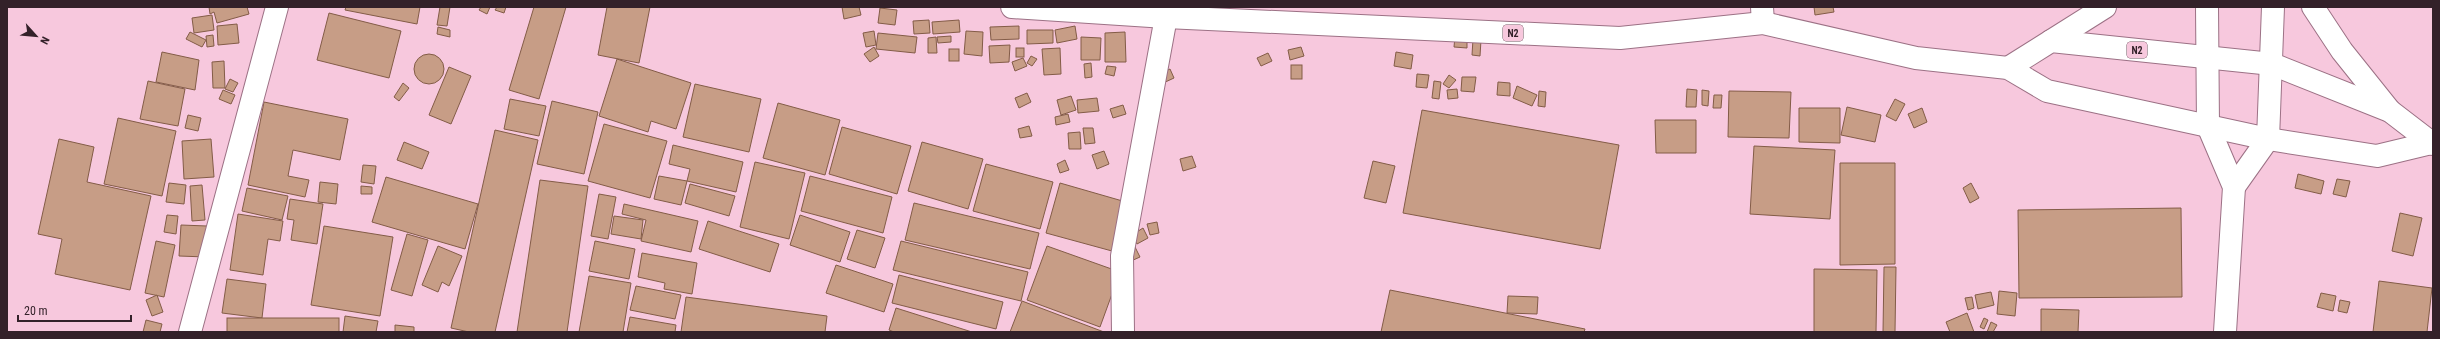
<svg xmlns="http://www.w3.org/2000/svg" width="2440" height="339" font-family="'Roboto Condensed',sans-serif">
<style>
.building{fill:#c79d86;stroke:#835c47}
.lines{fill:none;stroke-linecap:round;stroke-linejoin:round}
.minor-casing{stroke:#9c7185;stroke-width:24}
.tertiary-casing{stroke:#9c7185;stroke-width:24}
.secondary-casing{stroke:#9c7185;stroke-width:24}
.primary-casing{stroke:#9c7185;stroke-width:24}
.trunk-casing{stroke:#9c7185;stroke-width:24}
.minor{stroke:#fff;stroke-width:22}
.tertiary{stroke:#fff;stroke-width:22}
.secondary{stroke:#fff;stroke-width:22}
.primary{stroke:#fff;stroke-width:22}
.trunk{stroke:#fff;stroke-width:22}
.labels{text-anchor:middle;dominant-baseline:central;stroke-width:4;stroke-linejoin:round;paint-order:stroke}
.shield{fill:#f7c8dd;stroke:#6e535f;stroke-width:1}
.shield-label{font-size:10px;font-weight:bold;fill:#332129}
</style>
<rect width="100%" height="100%" fill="#f7c8dd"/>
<g class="building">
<polygon points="209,7 247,7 249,14 217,23 214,12 210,14"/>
<polygon points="346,7 420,7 417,24 345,10"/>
<polygon points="440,7 450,7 447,26 437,25"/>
<polygon points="481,7 490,7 487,14 479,10"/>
<polygon points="497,7 506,7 504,13 495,10"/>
<polygon points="534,7 566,7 539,99 509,90"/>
<polygon points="607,7 650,7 639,63 598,55"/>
<polygon points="842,7 859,7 861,15 844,19"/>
<polygon points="1814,7 1833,7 1834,12 1815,15"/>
<polygon points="880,8 897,10 895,25 878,23"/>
<polygon points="329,13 401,31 389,78 317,60"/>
<polygon points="212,15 214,30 194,33 192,18"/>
<polygon points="929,20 930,33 914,34 913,21"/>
<polygon points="959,20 960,32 933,34 932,22"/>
<polygon points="237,24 239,43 218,45 217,26"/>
<polygon points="1019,26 1019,39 991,40 990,27"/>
<polygon points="1075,26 1077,39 1057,43 1055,30"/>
<polygon points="438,27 450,30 450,37 437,34"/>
<polygon points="1027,30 1053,30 1053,43 1027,44"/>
<polygon points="874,31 876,45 866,47 863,33"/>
<polygon points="966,31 983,32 982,56 964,54"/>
<polygon points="190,32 206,40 202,47 186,39"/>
<polygon points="1125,32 1126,62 1105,62 1105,33"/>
<polygon points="878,33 917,37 915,53 876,49"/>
<polygon points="213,35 214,46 207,47 206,36"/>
<polygon points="951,36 951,42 938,43 937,37"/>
<polygon points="1455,36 1467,37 1467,48 1454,47"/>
<polygon points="936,37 937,53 928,53 928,38"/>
<polygon points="1081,37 1101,38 1100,60 1081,60"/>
<polygon points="1473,39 1481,40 1480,56 1472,55"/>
<polygon points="1010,45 1009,62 990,63 989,46"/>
<polygon points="874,47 879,56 870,62 864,54"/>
<polygon points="1301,47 1304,56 1290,60 1288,50"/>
<rect x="1016" y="48" width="8" height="9"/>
<polygon points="1060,48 1061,74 1044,75 1042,49"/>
<rect x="949" y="49" width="10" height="12"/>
<polygon points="162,52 199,60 195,90 156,82"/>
<polygon points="1396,52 1413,55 1411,69 1394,66"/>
<polygon points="1268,53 1272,61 1261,66 1257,58"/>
<circle cx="429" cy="69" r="15"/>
<polygon points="1031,56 1037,59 1032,66 1027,63"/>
<polygon points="1023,58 1027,66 1015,71 1012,62"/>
<polygon points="617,59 691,83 676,129 651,121 648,132 599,116"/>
<polygon points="224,61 225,88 213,88 212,62"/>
<polygon points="1091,63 1092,77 1085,78 1084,64"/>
<rect x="1291" y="65" width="11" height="14"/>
<polygon points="1107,66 1116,67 1114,76 1105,74"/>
<polygon points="449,67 471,76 451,124 429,115"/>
<polygon points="1170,69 1174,78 1161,84 1157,75"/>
<polygon points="1417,74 1429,75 1427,88 1416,87"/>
<polygon points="1449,75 1456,80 1449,88 1443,84"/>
<polygon points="1462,77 1476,77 1474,92 1461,91"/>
<polygon points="230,79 238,83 233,92 225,89"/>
<polygon points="148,81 185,89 178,126 140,119"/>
<polygon points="1434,81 1441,82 1439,99 1432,98"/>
<polygon points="1498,82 1510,83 1510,96 1497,95"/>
<polygon points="403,83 409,88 399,101 394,97"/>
<polygon points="695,84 761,99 749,152 683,137"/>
<polygon points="1517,86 1537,95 1532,106 1513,98"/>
<polygon points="1457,89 1458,98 1448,99 1447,90"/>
<polygon points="1687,89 1697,90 1696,107 1686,107"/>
<polygon points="223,90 235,95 231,104 219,99"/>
<polygon points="1702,90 1709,91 1708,106 1702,105"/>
<polygon points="1539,91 1546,92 1545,107 1538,106"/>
<polygon points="1729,91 1791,92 1789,138 1728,137"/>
<polygon points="1027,93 1031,102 1019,108 1015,98"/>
<polygon points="1714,95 1722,95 1721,108 1713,108"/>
<polygon points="1071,96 1076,110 1061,115 1057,100"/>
<polygon points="1097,98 1099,111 1078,113 1077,100"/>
<polygon points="510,99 546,106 539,136 504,129"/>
<polygon points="1895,99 1905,104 1896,121 1886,116"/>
<polygon points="552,101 598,112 584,174 537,164"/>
<polygon points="264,102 348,119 340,160 293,150 288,176 309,180 305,197 248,185"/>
<polygon points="778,103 840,120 825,175 763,158"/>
<polygon points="1123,105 1126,114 1113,118 1110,109"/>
<polygon points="1847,107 1881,115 1875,142 1841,135"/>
<polygon points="1799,108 1840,108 1840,143 1799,142"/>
<polygon points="1922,108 1927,122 1914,128 1908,114"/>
<polygon points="1422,110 1619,145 1600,249 1403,213"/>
<polygon points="1068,114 1070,122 1056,125 1055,117"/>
<polygon points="188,115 201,118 198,131 185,128"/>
<polygon points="118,118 176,131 162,196 104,184"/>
<polygon points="1655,120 1696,120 1696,153 1656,153"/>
<polygon points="604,124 667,141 650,198 588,181"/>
<polygon points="1029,126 1032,136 1020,138 1018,129"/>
<polygon points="842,127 911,146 897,194 829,174"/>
<polygon points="1083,128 1093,128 1095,143 1085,144"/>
<polygon points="495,130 538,140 495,332 469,332 451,328"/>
<polygon points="1080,132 1081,149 1069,149 1068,133"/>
<polygon points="59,139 94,147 87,182 151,196 130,290 55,274 62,239 38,234"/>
<polygon points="211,139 214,177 184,179 182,141"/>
<polygon points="404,142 429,152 422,169 397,160"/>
<polygon points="922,142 983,159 968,209 908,191"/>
<polygon points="673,145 743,162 736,192 687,181 690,169 669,164"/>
<polygon points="1754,146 1835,150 1830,219 1750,214"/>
<polygon points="1104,151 1109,164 1097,169 1092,155"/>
<polygon points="1192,156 1196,167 1183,171 1180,159"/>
<polygon points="1065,160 1069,170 1060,173 1057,164"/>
<polygon points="1373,161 1395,166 1386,203 1364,198"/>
<polygon points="755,162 805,173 789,239 740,227"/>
<polygon points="1840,163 1895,163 1895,264 1840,265"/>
<polygon points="986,164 1053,182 1040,229 973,211"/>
<polygon points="363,165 376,166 374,184 361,182"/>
<polygon points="2298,174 2324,181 2321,194 2295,188"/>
<polygon points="659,176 687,181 681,205 654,199"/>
<polygon points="810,176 892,197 883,233 801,211"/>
<polygon points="386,177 478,204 465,249 372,222"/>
<polygon points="2337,179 2350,181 2346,197 2333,194"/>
<polygon points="540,180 588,186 567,332 517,332"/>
<polygon points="320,182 338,184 336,204 318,202"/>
<polygon points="169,183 186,185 184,204 166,202"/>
<polygon points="1060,183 1126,202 1112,251 1046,233"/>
<polygon points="1971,183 1979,198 1970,203 1963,188"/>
<polygon points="690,184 735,196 729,216 685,203"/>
<polygon points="202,185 205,220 192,221 190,186"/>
<polygon points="361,186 372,187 372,194 361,194"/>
<polygon points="247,188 288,196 282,220 242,211"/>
<polygon points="599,194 616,197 608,239 591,236"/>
<polygon points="290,199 323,204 317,244 291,240 294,220 287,219"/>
<polygon points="914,203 1039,233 1030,269 905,240"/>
<polygon points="624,204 698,221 691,252 641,241 646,220 622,214"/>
<polygon points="2181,208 2182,297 2019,298 2018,210"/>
<polygon points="2400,213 2422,218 2413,256 2392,251"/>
<polygon points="238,214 283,221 280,241 268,239 263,275 230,270"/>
<polygon points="167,215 178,216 176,234 164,232"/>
<polygon points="800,215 850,232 840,262 790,245"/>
<polygon points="614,216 643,220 641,239 611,234"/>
<polygon points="708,221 779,244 770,272 699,249"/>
<polygon points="1157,222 1159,233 1150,235 1147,224"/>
<polygon points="181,225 207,226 206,257 179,256"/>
<polygon points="324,226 393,237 380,316 311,305"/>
<polygon points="1143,228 1148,238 1137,244 1132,235"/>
<polygon points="857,230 885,238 875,268 847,259"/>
<polygon points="407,234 428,240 412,296 391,290"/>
<polygon points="156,241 175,245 164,297 145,293"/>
<polygon points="595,241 635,249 629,279 589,271"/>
<polygon points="901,241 1028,272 1021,301 893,270"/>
<polygon points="438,246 462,256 449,286 442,282 438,292 422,285"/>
<polygon points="1047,246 1120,272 1100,327 1027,300"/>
<polygon points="1135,247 1140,257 1131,261 1126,251"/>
<polygon points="642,253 697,263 692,294 664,289 665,283 638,277"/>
<polygon points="836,265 893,284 884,312 826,293"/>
<polygon points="1884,267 1896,267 1895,332 1883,332"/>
<polygon points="1814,269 1877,270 1876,332 1814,332"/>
<polygon points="899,275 1003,302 996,329 892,303"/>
<polygon points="589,276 631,283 623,332 579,332"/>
<polygon points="227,279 266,284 262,318 222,313"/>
<polygon points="2379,281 2432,288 2427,332 2373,332"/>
<polygon points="636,286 681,295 675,319 630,310"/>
<polygon points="1390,290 1585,329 1584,332 1381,332"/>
<polygon points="1999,291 2017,293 2015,316 1997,314"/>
<polygon points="1991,292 1994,305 1978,309 1975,295"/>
<polygon points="2321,293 2336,296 2333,311 2317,307"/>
<polygon points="157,295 163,312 152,316 146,300"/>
<polygon points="1508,296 1538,297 1537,314 1507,313"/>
<polygon points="686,297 827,316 825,332 681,332"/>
<polygon points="1972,297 1974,308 1968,310 1965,298"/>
<polygon points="2340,300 2350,302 2347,313 2338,311"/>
<polygon points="1022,301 1104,332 1010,332"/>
<polygon points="896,308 972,332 894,332 889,330"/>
<polygon points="2041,309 2079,310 2078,332 2041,332"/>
<polygon points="1967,313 1974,332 1950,332 1946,322"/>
<polygon points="345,316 378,321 376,332 343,332"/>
<polygon points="630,317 676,325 675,332 627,332"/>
<rect x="227" y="318" width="112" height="14"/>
<polygon points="1984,318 1988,320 1984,329 1980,327"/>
<polygon points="146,320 162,324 160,332 143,332"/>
<polygon points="1991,322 1997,325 1993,332 1987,332"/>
<polygon points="395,325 414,327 414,332 395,332"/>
</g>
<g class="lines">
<g class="minor-casing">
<g id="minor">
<polyline points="1762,7 1763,23"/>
<polyline points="190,332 277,7"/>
</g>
</g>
<g class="tertiary-casing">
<polyline id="tertiary" points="1123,332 1122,256 1166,17"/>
</g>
<g class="secondary-casing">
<g id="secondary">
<polyline points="2208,126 2234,187 2225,332"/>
<polyline points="2234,187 2268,139"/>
</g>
</g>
<g class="primary-casing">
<g id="primary">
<polyline points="2272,64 2390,111 2433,144"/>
<polyline points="2268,139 2377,156 2431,143"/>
</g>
</g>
<g class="trunk-casing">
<g id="trunk">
<polyline points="1012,7 1166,17 1620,38 1763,23 1916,58 2008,68 2047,91 2268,139 2273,7"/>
<polyline points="2207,7 2208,126"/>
<polyline points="2313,7 2342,51 2390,111"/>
<polyline points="2051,41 2105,7"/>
<polyline points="2008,68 2051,41 2272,64"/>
</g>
</g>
<use href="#minor" class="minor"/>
<use href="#tertiary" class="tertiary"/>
<use href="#secondary" class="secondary"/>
<use href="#primary" class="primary"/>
<use href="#trunk" class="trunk"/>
</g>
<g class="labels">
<g class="shield">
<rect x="1503" y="25" width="20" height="16" rx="3"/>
<rect x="2127" y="42" width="20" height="16" rx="3"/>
</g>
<g class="shield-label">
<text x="1513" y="33">N2</text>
<text x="2137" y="50">N2</text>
</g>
</g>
<rect width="2440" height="339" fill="none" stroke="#332129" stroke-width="16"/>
<g transform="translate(36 36) rotate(117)" stroke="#f7c8dd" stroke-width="3" paint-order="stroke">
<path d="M0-3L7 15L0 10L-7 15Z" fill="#332129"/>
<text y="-6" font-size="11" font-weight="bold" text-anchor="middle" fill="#332129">N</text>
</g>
<path d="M18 315v6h113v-6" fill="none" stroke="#332129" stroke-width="2"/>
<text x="24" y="315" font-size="12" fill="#332129" stroke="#f7c8dd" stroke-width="3" paint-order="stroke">20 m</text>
</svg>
